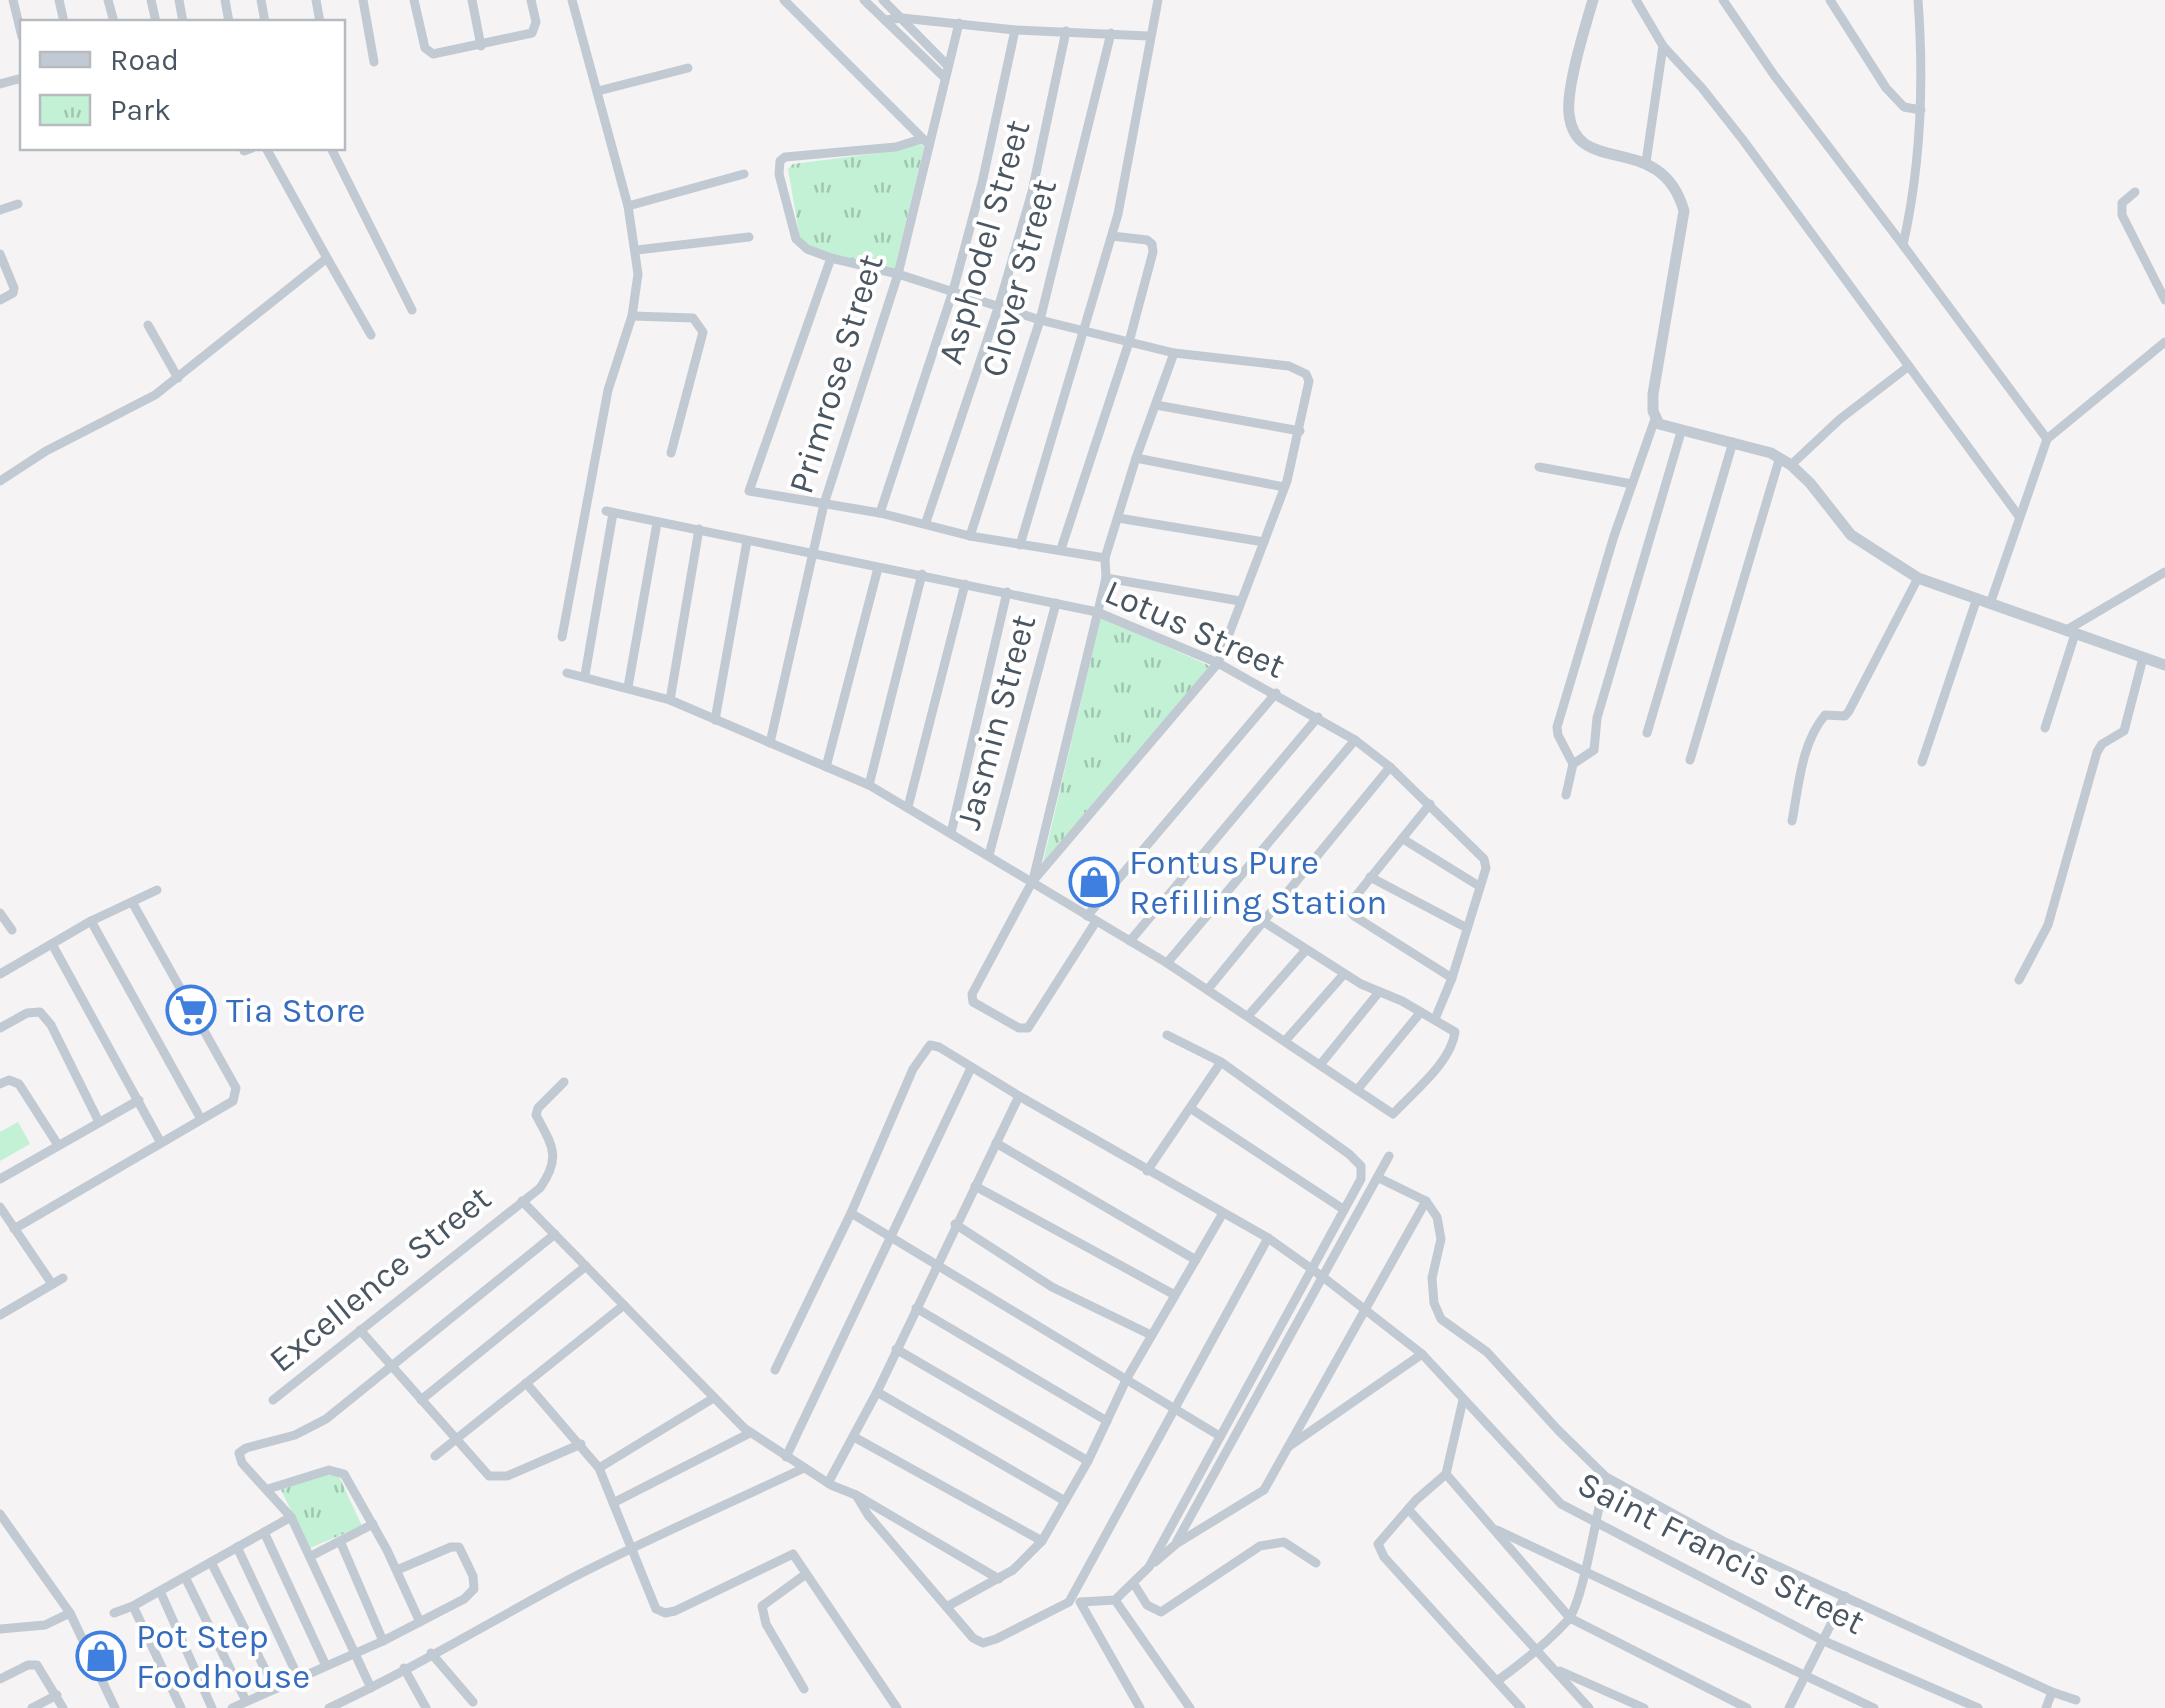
<svg xmlns="http://www.w3.org/2000/svg" width="2165" height="1708" font-family="Karla,sans-serif">
<style>
.grass{fill:#c3f1d5}
.park{fill:url(#park-tufts)}
.lines{fill:none;stroke-linecap:round;stroke-linejoin:round}
.minor{stroke:#c1cad2;stroke-width:9}
.tertiary{stroke:#c1cad2;stroke-width:11}
.labels{text-anchor:middle;dominant-baseline:central;stroke-width:8;stroke-linejoin:round;paint-order:stroke}
.street-label{font-size:35px;fill:#4a5661;stroke:#fff}
.shop-label{font-size:35px;fill:#366cbe;stroke:#fff;text-anchor:start}
</style>
<defs>
<pattern id="park-tufts" width="24" height="20" patternUnits="userSpaceOnUse" patternTransform="scale(2.5)"><rect width="24" height="20" fill="#c3f1d5"/><path d="M3 7l-1-3M5 7V3M7 7l1-3M15 17l-1-3M17 17v-4M19 17l1-3" fill="none" stroke="#a0c6b0"/></pattern>
</defs>
<rect width="100%" height="100%" fill="#f5f3f3"/>
<polygon class="grass" points="18,1122 30,1144 0,1161 0,1132"/>
<g class="park">
<polygon points="919,143 924,147 894,271 819,254 800,239 788,169 793,164 895,151"/>
<polygon points="1101,617 1210,666 1043,862"/>
<polygon points="336,1470 362,1526 310,1548 281,1490"/>
</g>
<g class="lines">
<g class="minor">
<polyline points="13,0 22,37"/>
<polyline points="59,0 64,22"/>
<polyline points="108,0 114,22"/>
<polyline points="151,0 156,22"/>
<polyline points="179,0 183,22"/>
<polyline points="225,0 229,22"/>
<polyline points="261,0 265,22"/>
<polyline points="316,0 320,22"/>
<polyline points="363,0 374,62"/>
<polyline points="414,0 425,48 433,54 532,33 536,22 531,0"/>
<polyline points="472,0 481,46"/>
<polyline points="784,0 926,142"/>
<polyline points="864,0 945,78"/>
<polyline points="883,0 948,66"/>
<polyline points="1636,0 1663,46 1702,88 1743,140 2018,515"/>
<polyline points="1723,0 1774,75 1903,245"/>
<polyline points="1830,0 1886,88 1904,107 1921,110"/>
<path d="M1918,0C1924,81 1921,165 1903,245L2047,439"/>
<polyline points="885,20 902,18 1015,30 1148,36"/>
<polyline points="0,84 22,78"/>
<polyline points="598,91 688,68"/>
<polyline points="921,139 896,147 785,157 780,161 779,174 796,239 807,249 831,258 898,274 1040,320 1174,353 1289,366 1306,374 1309,381 1287,481 1218,663 1032,882 972,994 973,1002 1019,1028 1028,1028 1095,923"/>
<polyline points="331,148 412,310"/>
<polyline points="244,151 252,148"/>
<polyline points="1646,162 1663,46"/>
<polyline points="2135,192 2122,203 2122,215 2165,300"/>
<polyline points="628,206 744,174"/>
<polyline points="0,210 18,204"/>
<polyline points="637,250 749,237"/>
<polyline points="0,254 14,288 13,293 0,300"/>
<polyline points="327,258 371,335"/>
<polyline points="831,258 749,491 880,513 970,536 1105,558"/>
<polyline points="632,316 693,318 703,332 671,453"/>
<polyline points="148,325 178,378"/>
<polyline points="1156,405 1300,431"/>
<polyline points="1136,458 1284,487"/>
<polyline points="1791,465 1840,419 1909,366"/>
<polyline points="1539,467 1632,484"/>
<polyline points="0,481 46,451 155,395 327,258 266,148"/>
<polyline points="606,511 1097,612 1218,663 1355,740 1390,767 1484,859 1486,868 1452,978 1435,1019"/>
<polyline points="880,513 953,291 982,183 1015,30"/>
<polyline points="1118,518 1264,542"/>
<polyline points="926,522 999,305 1032,192 1066,31"/>
<polyline points="970,536 1040,320 1111,33"/>
<polyline points="1020,545 1118,214 1158,0"/>
<polyline points="1061,549 1129,342 1153,252 1152,244 1147,240 1112,236"/>
<polyline points="1106,578 1240,601"/>
<polyline points="1990,604 2047,439 2165,342"/>
<polyline points="2065,631 2165,572"/>
<polyline points="562,637 608,390 632,316 638,274 628,206 572,0"/>
<path d="M567,673L670,700L869,785L1167,963L1393,1114C1413,1092 1451,1063 1455,1032L1402,1001L1361,984L1264,922"/>
<polyline points="585,675 613,513"/>
<polyline points="628,687 657,523"/>
<polyline points="670,700 699,529"/>
<polyline points="715,720 747,541"/>
<polyline points="2045,728 2075,634"/>
<polyline points="1647,733 1733,442"/>
<polyline points="770,743 824,504 898,274 959,23"/>
<polyline points="1690,760 1779,460"/>
<polyline points="1922,762 1976,601"/>
<polyline points="1573,764 1558,735 1557,727 1614,536 1655,419"/>
<polyline points="826,767 878,568"/>
<polyline points="869,785 922,574"/>
<polyline points="1566,795 1573,764 1594,750 1597,718 1681,432"/>
<polyline points="1430,804 1347,907 1354,916 1452,978"/>
<polyline points="908,807 965,584"/>
<path d="M1792,821C1799,785 1801,744 1825,715L1845,716L1849,711L1918,578"/>
<polyline points="951,833 1007,592"/>
<polyline points="1403,839 1479,886"/>
<polyline points="989,855 1056,603"/>
<polyline points="1370,877 1467,928"/>
<polyline points="1033,880 1106,578 1105,558 1136,458 1174,353"/>
<polyline points="0,913 12,930"/>
<polyline points="1087,916 1276,693"/>
<polyline points="91,921 201,1119"/>
<polyline points="1130,941 1318,717"/>
<polyline points="52,944 161,1143"/>
<polyline points="1167,963 1355,740"/>
<polyline points="0,974 91,921 157,890"/>
<polyline points="2019,980 2048,925 2097,752 2102,744 2124,731 2143,658"/>
<polyline points="1208,989 1390,767"/>
<polyline points="1248,1016 1305,951"/>
<polyline points="0,1028 27,1013 40,1012 51,1025 99,1122"/>
<polyline points="1285,1041 1344,974"/>
<polyline points="1320,1065 1379,992"/>
<polyline points="0,1084 9,1080 19,1084 58,1145"/>
<polyline points="1357,1090 1420,1013"/>
<polyline points="1190,1108 1343,1209"/>
<polyline points="996,1143 1196,1260"/>
<polyline points="1147,1171 1221,1062"/>
<polyline points="1379,1178 1426,1201 1437,1217 1441,1239 1432,1278 1434,1303 1441,1319 1487,1352 1558,1430 1606,1477 1723,1541 2052,1692 2076,1700"/>
<polyline points="0,1179 139,1100"/>
<polyline points="975,1186 1173,1294"/>
<polyline points="522,1201 744,1428 831,1485 856,1495 999,1579"/>
<polyline points="0,1207 52,1284"/>
<polyline points="851,1213 1218,1435"/>
<polyline points="955,1224 1052,1287 1151,1335"/>
<polyline points="14,1229 233,1101 236,1088 132,902"/>
<polyline points="916,1308 1107,1421"/>
<polyline points="0,1315 63,1278"/>
<polyline points="360,1330 489,1476 507,1476 581,1444"/>
<polyline points="896,1349 1088,1461"/>
<polyline points="775,1370 851,1213 913,1069 930,1045 939,1047 1019,1096 1268,1238 1323,1277 1422,1354 1561,1504 1824,1641 1978,1708"/>
<polyline points="526,1383 599,1468 656,1609 665,1613 675,1611 793,1554 897,1708"/>
<polyline points="877,1392 1065,1501"/>
<path d="M273,1400L540,1188C562,1157 552,1145 536,1115L538,1108L564,1082"/>
<polyline points="421,1400 586,1266"/>
<polyline points="1463,1400 1446,1474 1570,1618 1747,1708"/>
<polyline points="854,1437 1042,1541"/>
<polyline points="1288,1447 1422,1354"/>
<polyline points="435,1456 624,1305"/>
<polyline points="786,1457 971,1068"/>
<polyline points="599,1468 712,1399"/>
<polyline points="1446,1474 1416,1500 1378,1544 1384,1557 1521,1708"/>
<polyline points="828,1483 877,1392 1019,1096"/>
<polyline points="268,1489 329,1470 344,1474 387,1550 420,1622"/>
<polyline points="856,1495 868,1515 973,1638 983,1643 996,1639 1069,1602 1268,1238"/>
<polyline points="613,1503 750,1433"/>
<polyline points="1408,1509 1589,1708"/>
<polyline points="0,1514 70,1613 115,1708"/>
<polyline points="1497,1530 1874,1708"/>
<polyline points="264,1532 326,1666"/>
<polyline points="340,1541 383,1641"/>
<polyline points="1177,1541 1389,1156"/>
<polyline points="237,1547 299,1679"/>
<polyline points="311,1556 373,1524"/>
<polyline points="211,1562 275,1689"/>
<polyline points="1155,1562 1176,1544 1264,1490 1426,1201"/>
<polyline points="185,1577 246,1701"/>
<polyline points="1134,1584 1147,1605 1161,1612 1260,1546 1284,1542 1316,1563"/>
<polyline points="160,1591 212,1708"/>
<polyline points="1115,1600 1190,1708"/>
<polyline points="1080,1602 1140,1708"/>
<polyline points="1081,1602 1115,1600 1149,1567 1361,1179 1361,1166 1349,1154 1221,1062 1167,1035"/>
<polyline points="133,1606 181,1708"/>
<polyline points="948,1606 1013,1570 1042,1541 1088,1461 1127,1378 1223,1213"/>
<polyline points="114,1613 133,1606 291,1517"/>
<polyline points="0,1629 45,1625 70,1613"/>
<polyline points="431,1653 473,1702"/>
<polyline points="404,1668 426,1708"/>
<polyline points="1560,1671 1644,1708"/>
<polyline points="0,1679 28,1665 37,1665 63,1708"/>
<path d="M1497,1681C1522,1663 1547,1643 1568,1620C1584,1600 1597,1508 1606,1477"/>
<polyline points="371,1688 291,1517 242,1463 239,1453 246,1448 295,1435 326,1419 555,1234"/>
<polyline points="804,1689 766,1624 762,1606 806,1574"/>
<polyline points="32,1708 57,1695"/>
<polyline points="232,1708 383,1641 464,1599 474,1589 473,1576 459,1547 451,1547 397,1570"/>
<path d="M329,1708C411,1670 490,1622 570,1579C647,1539 726,1505 804,1468"/>
<polyline points="1789,1708 1845,1596"/>
<polyline points="2046,1708 2052,1692"/>
</g>
<path class="tertiary" d="M1593,0C1585,27 1566,88 1569,114C1576,179 1661,129 1684,211L1653,394V411L1659,424L1771,453L1791,465L1810,483L1851,535L1918,578L2165,665"/>
</g>
<defs>
<g id="shop-ring" transform="scale(2.5)"><circle r="9.5" fill="#fff" stroke="#3f7fe0" stroke-width="1.5"/><path d="M-5-2.5h2.3a2.7 3.5 0 0 1 5.4 0H5L5.5 6h-11ZM-1.5-2.5h3a1.5 2.3 0 0 0-3 0Z" fill="#3f7fe0"/></g>
<g id="supermarket-ring" transform="scale(2.5)"><circle r="9.5" fill="#fff" stroke="#3f7fe0" stroke-width="1.5"/><path d="M-6-5.5h2.5l.6 2H6L4.5 2H-2.5L-4.4-4H-6ZM-1.5 3.2a1.3 1.3 0 1 0 .1 0ZM3 3.2a1.3 1.3 0 1 0 .1 0Z" fill="#3f7fe0"/></g>
</defs>
<g fill-rule="evenodd">
<use href="#shop-ring" x="1094" y="882"/>
<use href="#supermarket-ring" x="191" y="1010"/>
<use href="#shop-ring" x="101" y="1656"/>
</g>
<g class="labels">
<g class="street-label">
<text transform="translate(984 242) rotate(-74)">Asphodel Street</text>
<text transform="translate(1019 278) rotate(-75)">Clover Street</text>
<text transform="translate(836 374) rotate(-73)">Primrose Street</text>
<text transform="translate(1195 629) rotate(24)">Lotus Street</text>
<text transform="translate(996 722) rotate(-75)">Jasmin Street</text>
<text transform="translate(380 1279) rotate(-39)">Excellence Street</text>
<text transform="translate(1721 1553) rotate(27)">Saint Francis Street</text>
</g>
<g class="shop-label">
<text x="1129" y="862">Fontus Pure<tspan x="1129" dy="40">Refilling Station</tspan></text>
<text x="226" y="1010">Tia Store</text>
<text x="136" y="1636">Pot Step<tspan x="136" dy="40">Foodhouse</tspan></text>
</g>
</g>
<rect x="20" y="20" width="325" height="130" fill="#ffffff" stroke="#b7bbc0" stroke-width="2.5"/>
<rect x="40" y="52" width="50" height="15" fill="#c1cad2" stroke="#b7bbc0" stroke-width="2.5"/>
<text x="110" y="70" font-size="30" fill="#4a5661">Road</text>
<rect x="40" y="95" width="50" height="30" fill="url(#park-tufts)" stroke="#b7bbc0" stroke-width="2.5"/>
<text x="110" y="120" font-size="30" fill="#4a5661">Park</text>
</svg>
